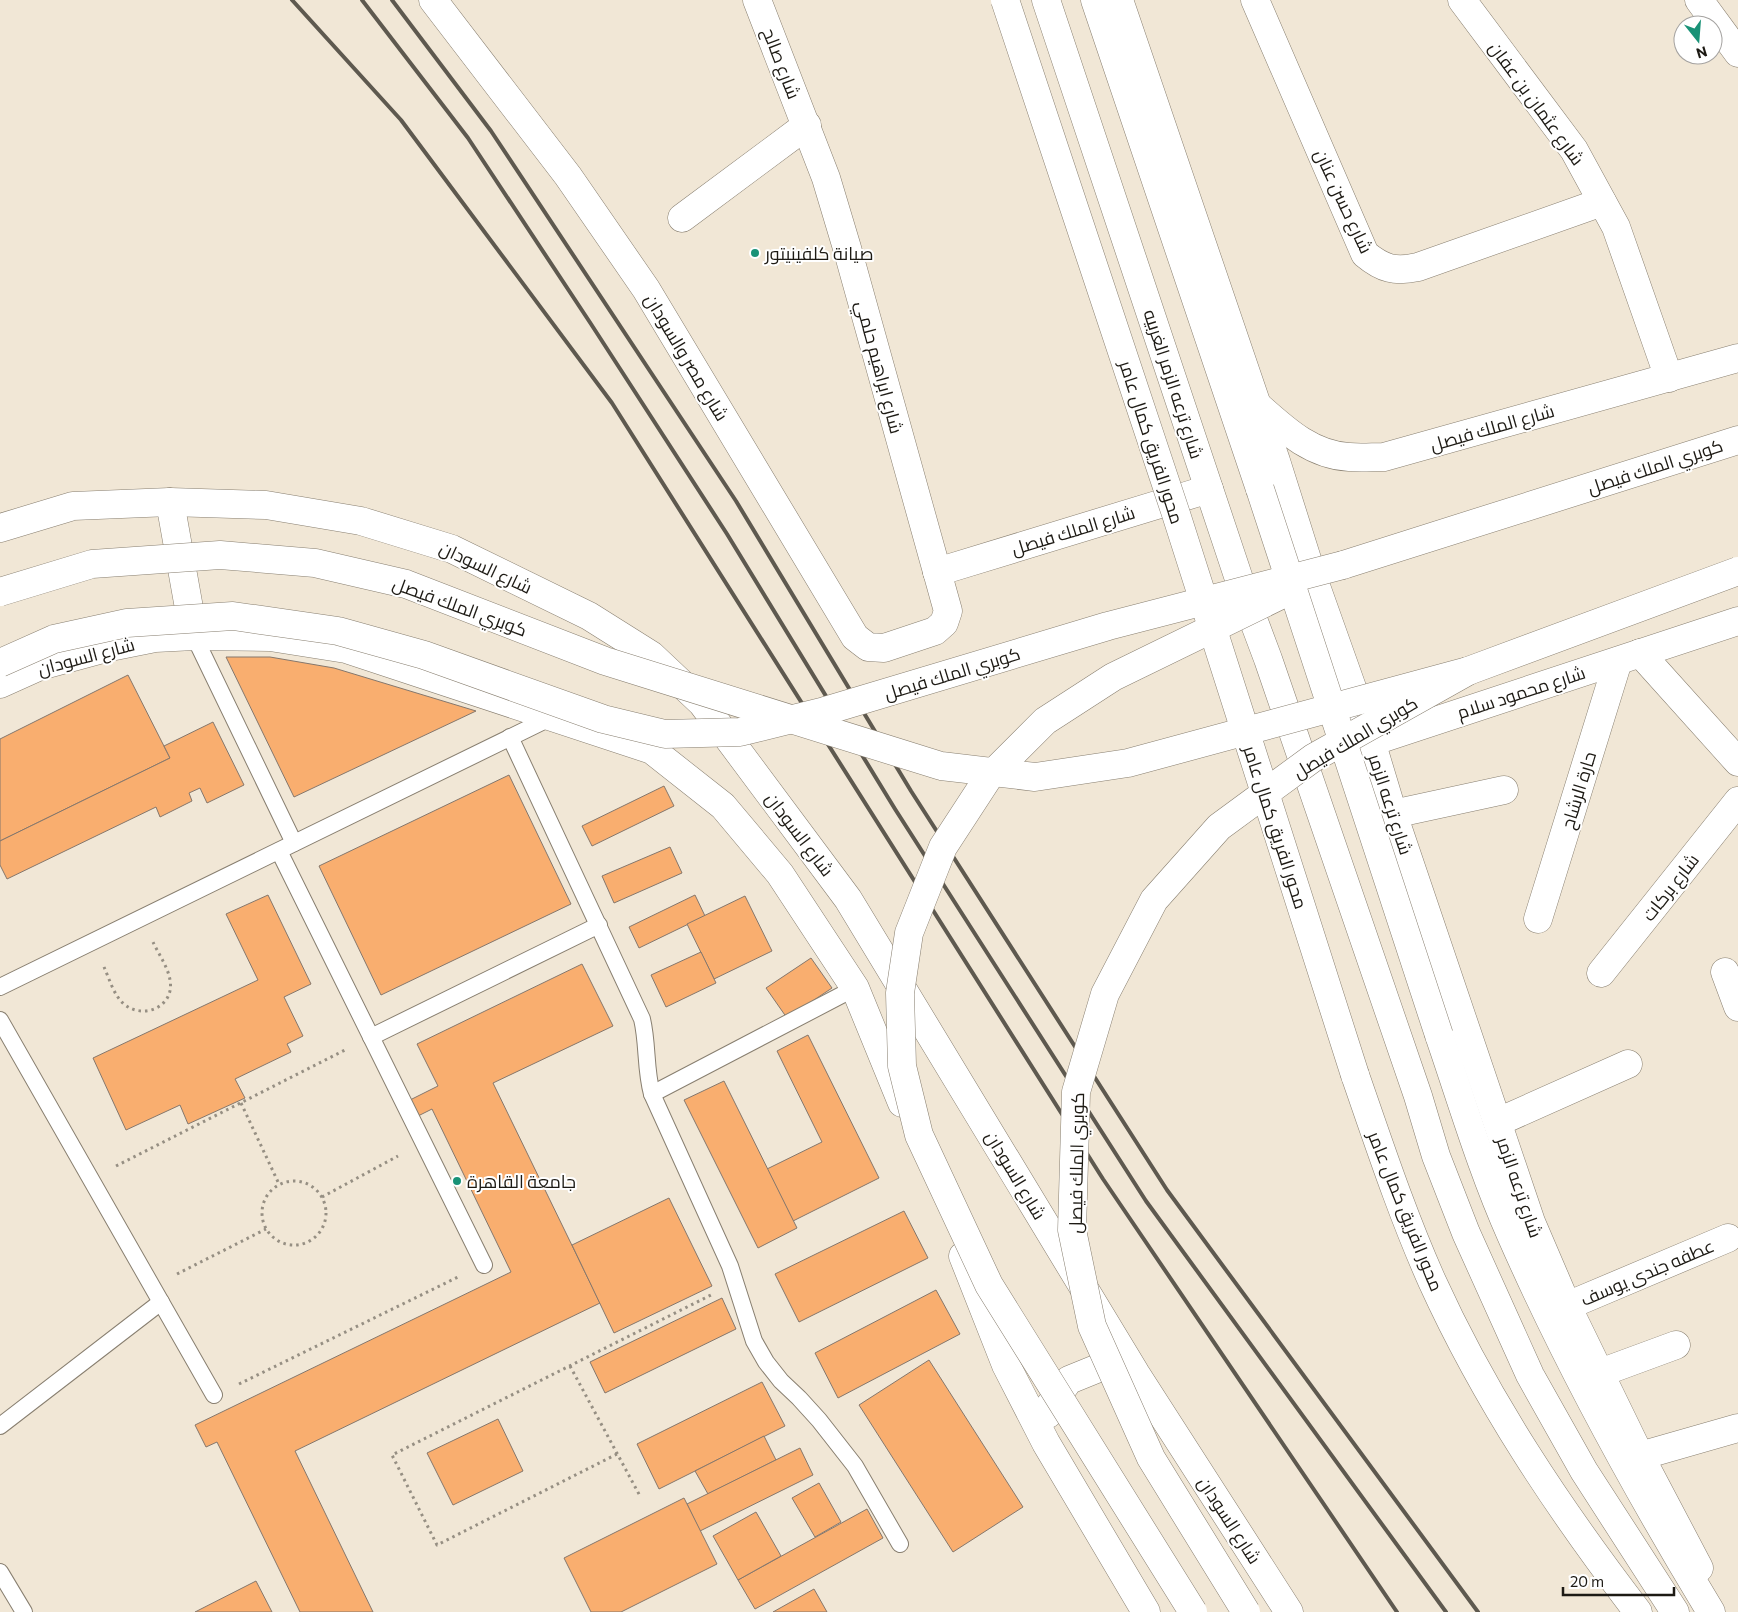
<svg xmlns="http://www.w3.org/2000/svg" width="1738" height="1612" font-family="Commissioner,Cairo,sans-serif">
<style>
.building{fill:#f9ae6f;stroke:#85776c}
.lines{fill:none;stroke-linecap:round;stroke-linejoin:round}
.service-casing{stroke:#887f70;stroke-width:18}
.minor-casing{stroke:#887f70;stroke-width:29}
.tertiary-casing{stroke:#887f70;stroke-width:29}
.secondary-casing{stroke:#887f70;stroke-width:29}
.primary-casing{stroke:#887f70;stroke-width:29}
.motorway-casing{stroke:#887f70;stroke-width:29}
.path{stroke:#968f83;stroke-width:3;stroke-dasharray:2.5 4;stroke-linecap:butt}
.service{stroke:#fff;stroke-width:16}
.minor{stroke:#fff;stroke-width:28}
.tertiary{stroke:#fff;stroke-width:28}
.secondary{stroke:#fff;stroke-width:28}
.primary{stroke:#fff;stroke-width:28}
.motorway{stroke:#fff;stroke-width:28}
.rail{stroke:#5e594f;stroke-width:4}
.primary-bridge-casing{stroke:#887f70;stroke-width:29;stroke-linecap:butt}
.motorway-bridge-casing{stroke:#887f70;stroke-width:29;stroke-linecap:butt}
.primary-bridge{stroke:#fff;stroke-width:28}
.motorway-bridge{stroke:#fff;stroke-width:28}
.poi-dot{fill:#199277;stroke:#fff;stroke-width:2}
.labels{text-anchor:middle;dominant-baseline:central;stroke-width:4;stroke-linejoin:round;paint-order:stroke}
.street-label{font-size:18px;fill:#1d1a14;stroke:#fff}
.poi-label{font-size:18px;fill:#1d1a14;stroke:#fff;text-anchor:start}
</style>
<rect width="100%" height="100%" fill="#f1e7d6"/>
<g class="building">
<polygon points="226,657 270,657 334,668 476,711 294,797"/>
<polygon points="128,675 170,758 0,841 0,739"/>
<polygon points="213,722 244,785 207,803 200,788 189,793 192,801 160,817 156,807 7,879 0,865 0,841 170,758 164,746"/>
<polygon points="509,775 571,904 381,995 319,866"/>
<polygon points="664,786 674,806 592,846 582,826"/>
<polygon points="670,847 682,873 614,903 602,876"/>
<polygon points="268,895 311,984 284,997 303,1036 287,1044 291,1052 235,1079 245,1098 188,1124 180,1105 126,1130 93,1058 258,980 226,914"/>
<polygon points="695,895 705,916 639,948 629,927"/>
<polygon points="745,896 772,951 714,979 687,924"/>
<polygon points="701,952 716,983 666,1007 651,975"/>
<polygon points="811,958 832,988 787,1018 766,988"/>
<polygon points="582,964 613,1026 493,1083 600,1303 295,1451 373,1612 300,1612 217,1442 206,1447 195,1425 511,1272 432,1109 418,1116 410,1100 438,1086 417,1044"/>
<polygon points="808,1035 879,1178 793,1221 767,1169 822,1142 777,1051"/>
<polygon points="724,1081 797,1228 758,1248 684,1100"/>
<polygon points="669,1198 712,1286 614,1333 572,1245"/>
<polygon points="904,1211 928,1258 799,1322 775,1274"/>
<polygon points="936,1290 960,1334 838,1398 815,1353"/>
<polygon points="722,1298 736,1329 605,1393 590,1362"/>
<polygon points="929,1360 1023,1507 953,1552 859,1405"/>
<polygon points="762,1382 785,1426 659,1489 637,1444"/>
<polygon points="498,1419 523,1471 453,1505 427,1453"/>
<polygon points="764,1436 776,1460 708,1494 695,1471"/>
<polygon points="800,1448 813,1475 700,1531 687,1504"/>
<polygon points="819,1483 841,1522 815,1537 792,1498"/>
<polygon points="684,1498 717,1564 621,1612 591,1612 564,1558"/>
<polygon points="867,1509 883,1538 755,1609 738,1580"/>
<polygon points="756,1512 781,1556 738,1580 713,1536"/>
<polygon points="256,1581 272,1612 195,1612"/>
<polygon points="814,1589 827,1612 773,1612"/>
</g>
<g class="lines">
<g class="service-casing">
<g id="service">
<polyline points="194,636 294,843"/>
<path d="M510,737L642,1019C648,1044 645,1069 652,1094L730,1266L754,1341L766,1362L781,1381L799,1398L819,1420L855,1466L900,1544"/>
<polyline points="279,851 484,1265"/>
<polyline points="0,987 552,717"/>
<polyline points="0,1020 214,1395"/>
<polyline points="371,1037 599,925"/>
<polyline points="652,1094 855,988"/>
<polyline points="0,1426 161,1302"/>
<polyline points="0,1572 24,1612"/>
</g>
</g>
<g class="minor-casing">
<g id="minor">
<polyline points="433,0 568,176 646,289 855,637 868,647 884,648 935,631 944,623 948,611 847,248 826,178 757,0"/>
<path d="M1255,0L1365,254C1383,269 1395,272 1418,267L1602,202"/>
<polyline points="1462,0 1574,150 1616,227 1669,378"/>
<polyline points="1699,0 1738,53"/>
<polyline points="682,218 807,125"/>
<path d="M1257,405C1284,429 1311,455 1349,457C1361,458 1372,457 1384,457L1738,358"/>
<polyline points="937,572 1209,489"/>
<polyline points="1393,814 1504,790"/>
<polyline points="1538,919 1618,661"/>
<polyline points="1725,972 1738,1007"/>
<polyline points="1601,973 1738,801"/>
<polyline points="1498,1122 1628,1064"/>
<polyline points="1567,1306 1728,1238"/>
<polyline points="1600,1373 1676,1345"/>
<polyline points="1640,1456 1738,1428"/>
</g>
</g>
<g class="tertiary-casing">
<g id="tertiary">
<polyline points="1640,653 1738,762"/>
<polyline points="1350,749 1738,621"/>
</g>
</g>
<g class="secondary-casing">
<g id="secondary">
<polyline points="1046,0 1247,603 1268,659 1418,1096 1436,1156 1466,1233 1530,1375 1584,1471 1675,1612"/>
<polyline points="1119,0 1276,461 1312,575 1371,741 1393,814 1531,1222 1567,1306 1640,1456 1699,1568"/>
</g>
</g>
<g class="primary-casing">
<g id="primary">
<polyline points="170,502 194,636"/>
<polyline points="0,528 73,506 170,502 266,505 361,521 452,549 589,616 651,655 702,703 848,899 1136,1374 1289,1612"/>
<polyline points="1343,565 1738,440"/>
<polyline points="0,684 40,666 110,647 155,638 194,636 270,637 346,649 652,750 723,806 780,874 855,988 902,1103"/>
<polyline points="963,1256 1006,1365 1046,1443 1146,1612"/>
<polyline points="1048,1414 1048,1408 1069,1380 1101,1367 1132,1373"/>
</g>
</g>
<g class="motorway-casing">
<g id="motorway">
<polyline points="1095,0 1260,489"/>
<path d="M1439,1035C1462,1102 1482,1170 1511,1235C1568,1365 1637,1490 1711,1612"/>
<path d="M1355,1075C1379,1144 1402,1214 1432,1281C1486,1400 1559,1509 1638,1612"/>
</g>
</g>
<g class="path">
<path d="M104,967C109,978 114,996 124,1004C143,1020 175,1007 170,980C168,967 158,953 153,942"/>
<polyline points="241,1103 279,1184"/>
<polyline points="116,1166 347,1049"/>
<circle cx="294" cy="1213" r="32"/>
<polyline points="322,1197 398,1156"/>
<polyline points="177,1274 266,1229"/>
<polyline points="570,1366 640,1496"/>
<polyline points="239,1384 458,1277"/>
<polyline points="617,1454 437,1545 392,1455 711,1295"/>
</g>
<use href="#service" class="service"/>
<use href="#minor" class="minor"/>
<use href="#tertiary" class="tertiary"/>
<use href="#secondary" class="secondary"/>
<use href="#primary" class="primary"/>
<use href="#motorway" class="motorway"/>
<g class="rail">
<polyline points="292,0 401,120 612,403 1103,1179 1397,1612"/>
<polyline points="362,0 468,138 591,324 727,534 895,809 1146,1201 1446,1612"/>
<polyline points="392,0 491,131 736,501 911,791 1167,1190 1478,1612"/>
</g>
<g class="primary-bridge-casing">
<g id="primary-bridge">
<polyline points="0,592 92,564 220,555 315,563 406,584 605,661 941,766 1035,777 1128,763 1468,671"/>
<polyline points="0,663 54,639 127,623 233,616 338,631 424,655 603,719 665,734 740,732 825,711 1108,626 1343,565"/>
<polyline points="1193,1612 989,1285 919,1135 902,1066 900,993 909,933 943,847 988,778 1045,721 1113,677 1289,591"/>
<polyline points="1246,1612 1151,1458 1092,1326 1072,1230 1076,1092 1105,994 1154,900 1219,827 1313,758 1468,671 1738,571"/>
</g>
</g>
<g class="motorway-bridge-casing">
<g id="motorway-bridge">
<polyline points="1005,0 1176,514 1355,1075"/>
<polyline points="1260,489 1439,1035"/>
</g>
</g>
<use href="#primary-bridge" class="primary-bridge"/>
<use href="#motorway-bridge" class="motorway-bridge"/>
</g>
<g class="poi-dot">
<circle cx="755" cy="253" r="5"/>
<circle cx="457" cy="1181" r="5"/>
</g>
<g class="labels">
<g class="street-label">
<text transform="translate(782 63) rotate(69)">شارع صالح</text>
<text transform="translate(1537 103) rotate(54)">شارع عثمان بن عفان</text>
<text transform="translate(1344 201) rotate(65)">شارع حسن عنان</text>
<text transform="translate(687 357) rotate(59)">شارع مصر والسودان</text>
<text transform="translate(880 367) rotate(75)">شارع ابراهيم حلمي</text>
<text transform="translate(1174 384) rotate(72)">شارع ترعه الزمر الغربيه</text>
<text transform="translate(1492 427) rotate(-16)">شارع الملك فيصل</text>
<text transform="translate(1152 442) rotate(72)">محور الفريق كمال عامر</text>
<text transform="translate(1655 466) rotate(-18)">كوبري الملك فيصل</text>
<text transform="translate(1073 530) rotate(-17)">شارع الملك فيصل</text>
<text transform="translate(486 567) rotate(25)">شارع السودان</text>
<text transform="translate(460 606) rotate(20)">كوبري الملك فيصل</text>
<text transform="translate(86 656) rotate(-15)">شارع السودان</text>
<text transform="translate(952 673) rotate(-17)">كوبري الملك فيصل</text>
<text transform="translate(1521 692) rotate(-18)">شارع محمود سلام</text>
<text transform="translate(1355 737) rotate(-31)">كوبري الملك فيصل</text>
<text transform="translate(1578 790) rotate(-73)">حارة الرشاح</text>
<text transform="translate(1391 804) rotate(72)">شارع ترعه الزمر</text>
<text transform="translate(1276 827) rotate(72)">محور الفريق كمال عامر</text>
<text transform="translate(800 834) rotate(53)">شارع السودان</text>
<text transform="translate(1670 887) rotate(-52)">شارع بركات</text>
<text transform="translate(1076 1163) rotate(-89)">كوبري الملك فيصل</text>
<text transform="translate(1016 1175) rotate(59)">شارع السودان</text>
<text transform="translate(1520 1187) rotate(71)">شارع ترعه الزمر</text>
<text transform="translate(1406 1211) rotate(68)">محور الفريق كمال عامر</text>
<text transform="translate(1647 1272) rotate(-23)">عطفه جندى يوسف</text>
<text transform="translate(1230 1520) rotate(57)">شارع السودان</text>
</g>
<g class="poi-label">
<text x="765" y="253">صيانة كلفينيتور</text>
<text x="467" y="1181">جامعة القاهرة</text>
</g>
</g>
<g transform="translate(1698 40) rotate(163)"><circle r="24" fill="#ffffff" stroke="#a5a3a1"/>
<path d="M0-4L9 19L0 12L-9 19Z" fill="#199277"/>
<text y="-8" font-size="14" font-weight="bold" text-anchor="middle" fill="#1d1a14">N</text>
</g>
<path d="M1563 1587v8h111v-8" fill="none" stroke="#1d1a14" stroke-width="2.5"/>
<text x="1570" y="1587" font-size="15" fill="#1d1a14" stroke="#ffffff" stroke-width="4" paint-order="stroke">20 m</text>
</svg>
